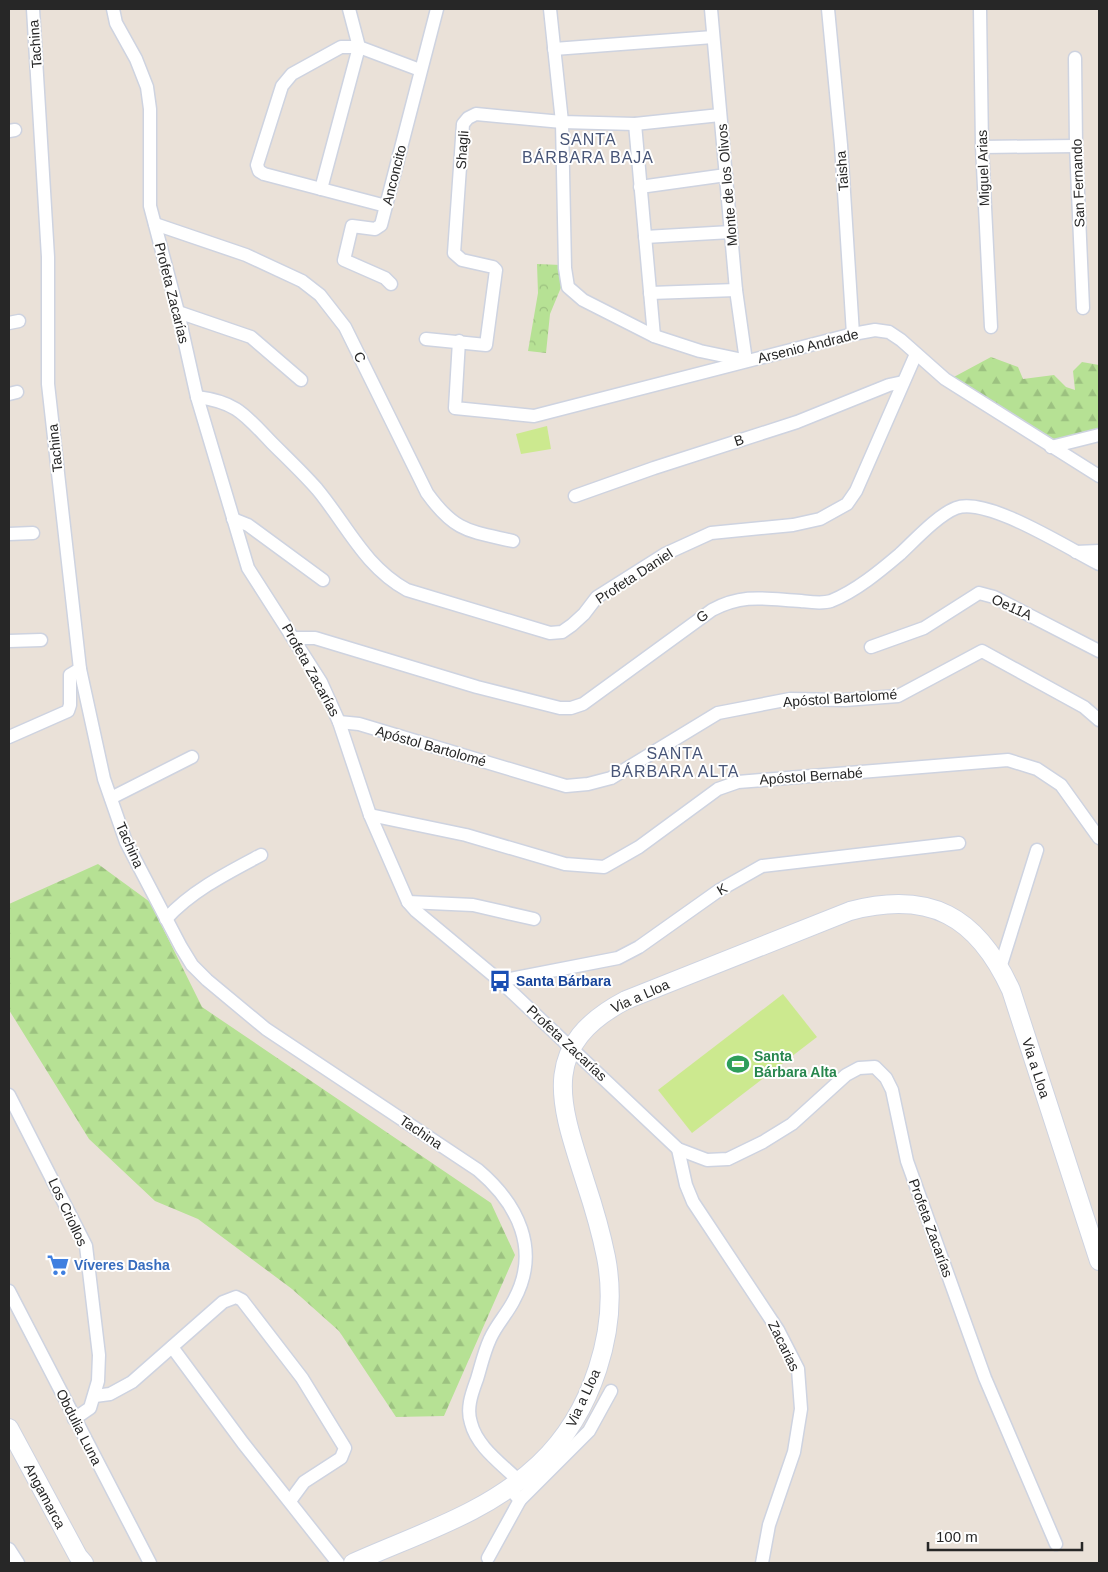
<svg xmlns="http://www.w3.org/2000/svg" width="1108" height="1572" font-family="Helvetica,sans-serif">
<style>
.forest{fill:url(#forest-firs)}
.park{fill:url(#park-crowns)}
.pitch{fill:#cce98f}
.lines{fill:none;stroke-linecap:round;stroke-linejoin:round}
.street-casing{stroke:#ced3e0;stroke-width:15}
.secondary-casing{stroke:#ced3e0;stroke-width:20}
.street{stroke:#fff;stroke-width:12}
.secondary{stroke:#fff;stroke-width:18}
.labels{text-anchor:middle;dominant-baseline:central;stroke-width:4;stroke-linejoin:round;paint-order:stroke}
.street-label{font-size:14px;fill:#272727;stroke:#fff}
.transit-label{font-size:14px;font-weight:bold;fill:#164399;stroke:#fff;text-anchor:start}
.leisure-label{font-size:14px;font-weight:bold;fill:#27864d;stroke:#fff;text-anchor:start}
.shop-label{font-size:14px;font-weight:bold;fill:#366cbe;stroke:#fff;text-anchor:start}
.quarter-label{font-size:16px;letter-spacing:1px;fill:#485577;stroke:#fff}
</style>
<defs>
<pattern id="forest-firs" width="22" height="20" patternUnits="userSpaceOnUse" patternTransform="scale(1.25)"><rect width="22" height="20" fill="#b6e194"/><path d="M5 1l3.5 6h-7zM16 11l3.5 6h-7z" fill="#9cc180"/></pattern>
<pattern id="park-crowns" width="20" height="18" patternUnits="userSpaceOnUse" patternTransform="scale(1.25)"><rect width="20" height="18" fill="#b6e194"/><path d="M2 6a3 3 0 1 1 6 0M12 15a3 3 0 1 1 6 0" fill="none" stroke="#9cc180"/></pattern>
</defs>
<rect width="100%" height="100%" fill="#eae1d8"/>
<g class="forest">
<polygon points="991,357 1018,367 1023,379 1054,375 1066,387 1075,390 1073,371 1082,362 1099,365 1099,430 1050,441 952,378"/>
<polygon points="98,864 150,902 202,1007 491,1203 515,1255 444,1416 396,1417 339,1331 292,1289 198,1219 155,1201 89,1139 9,1010 9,904"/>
</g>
<polygon class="park" points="537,264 561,265 562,285 550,314 546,353 528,351 538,293"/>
<g class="pitch">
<polygon points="547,426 551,449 521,454 516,434"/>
<polygon points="783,994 817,1037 692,1133 658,1090"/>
</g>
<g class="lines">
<g class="street-casing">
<g id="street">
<path d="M33,9L48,257V384L80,669L104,779L126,842L181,947L192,965L207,980L266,1029L478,1170C518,1204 541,1250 514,1300C507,1314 496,1325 490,1339C484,1352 481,1366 477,1379C472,1393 466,1408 471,1423C477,1447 502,1464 519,1481"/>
<polyline points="113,9 116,23 136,59 147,87 150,109 150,206 178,312 197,397 248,568 321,682 339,722 370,815 408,902 416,911 500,981 678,1149 707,1160 728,1159 763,1142 792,1124 846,1075 859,1068 875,1067 886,1078 892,1090 907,1161 985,1378 1056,1544"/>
<polyline points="550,9 562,122 565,268 568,287 583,300 654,336 700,351 743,360"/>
<polyline points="711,9 736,290 746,361"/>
<polyline points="828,9 841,145 853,334"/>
<polyline points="980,9 982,147 991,327"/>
<polyline points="554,49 713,37"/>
<polyline points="1075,58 1076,146 1083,308"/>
<polyline points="635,124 654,336"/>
<polyline points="9,131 15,130"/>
<polyline points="982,147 1076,146"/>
<polyline points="640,187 726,175"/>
<polyline points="321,189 359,47 349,9"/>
<polyline points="386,206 264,174 259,171 257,165 282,86 292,74 341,47 359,47 420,70"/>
<path d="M155,224L246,255L302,281L320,295L345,327L427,493C455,532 469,531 513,541"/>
<polyline points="645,237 731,232"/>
<polyline points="391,284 385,278 344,260 352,226 375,229 381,225 437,9"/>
<polyline points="650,293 736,290"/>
<polyline points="178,312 251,337 301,380"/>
<polyline points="9,323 19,321"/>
<polyline points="426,339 486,345 496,270 493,267 462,260 454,253 463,124 468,118 476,114 562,122 635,124 720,115"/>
<polyline points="459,341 455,408 534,416 853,334 875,330 889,332 901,340 945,379 1099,476"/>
<polyline points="9,394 17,392"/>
<path d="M197,397C237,402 245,415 272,443C287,458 303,473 317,489C347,525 364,566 407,590L550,633L562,632L572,625L584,614L597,597L665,554L711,533L793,525L820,519L847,504L856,491L916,354"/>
<polyline points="1051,447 1099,435"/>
<polyline points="575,496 654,468 797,422 889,385 903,382"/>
<polyline points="233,519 248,525 323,580"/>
<polyline points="9,534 33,533"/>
<polyline points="1076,552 1099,551"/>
<path d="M295,638H315L477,687L560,708H571L583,704L712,610C744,593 766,599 801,601C810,602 822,604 831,601C856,591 880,571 900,554C915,540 938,515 956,508C987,496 1069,549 1099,564"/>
<polyline points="9,641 41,640"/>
<polyline points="871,647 924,628 979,593 994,597 1099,651"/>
<polyline points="339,722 359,724 566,786 588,784 611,778 718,713 790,699 845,700 898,696 982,651 1084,707 1099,720"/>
<polyline points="9,737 68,711 70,705 70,675 80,669"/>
<polyline points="111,798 192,757"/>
<polyline points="370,815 466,835 565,864 604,867 639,847 718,789 738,782 1008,760 1037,769 1061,785 1099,838"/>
<polyline points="408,902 473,905 534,919"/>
<path d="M166,919C191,891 229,872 261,855"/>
<polyline points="1000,968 1037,850"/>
<polyline points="500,981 618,958 639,947 718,891 762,866 959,843"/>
<polyline points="9,1095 86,1246 99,1355 98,1381 90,1408 74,1419"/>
<polyline points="678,1149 686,1185 693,1202 778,1330 798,1369 801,1409 794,1452 769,1525 762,1563"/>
<polyline points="9,1291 150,1563"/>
<polyline points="172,1347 243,1443 338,1563"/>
<polyline points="95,1396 110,1394 132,1382 223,1302 236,1297 242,1300 302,1378 345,1448 341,1458 304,1482 290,1501"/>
<polyline points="510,1489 520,1500 589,1431 611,1391"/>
<polyline points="9,1549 18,1563"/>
<polyline points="488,1558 520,1500"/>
</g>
</g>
<g class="secondary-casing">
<g id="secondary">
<polyline points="9,1428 78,1556 84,1563"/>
<path d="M353,1563C417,1534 486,1514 539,1464C592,1414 620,1329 606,1257C601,1232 593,1205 585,1181C560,1103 538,1046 626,1000L850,911C930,890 977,916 1011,990L1099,1261"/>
</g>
</g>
<use href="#street" class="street"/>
<use href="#secondary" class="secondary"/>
</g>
<defs>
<g id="bus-bare" transform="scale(1.725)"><path d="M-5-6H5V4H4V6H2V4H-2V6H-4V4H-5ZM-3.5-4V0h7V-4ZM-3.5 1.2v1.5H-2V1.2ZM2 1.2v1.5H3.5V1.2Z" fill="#1a4fb4" stroke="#fff" stroke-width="2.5" paint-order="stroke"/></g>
<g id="stadium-bare" transform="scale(1.725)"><path d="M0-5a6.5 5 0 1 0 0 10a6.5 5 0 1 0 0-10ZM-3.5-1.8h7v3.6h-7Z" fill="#2e9e5b" stroke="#fff" stroke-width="2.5" paint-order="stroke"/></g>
<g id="supermarket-bare" transform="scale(1.725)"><path d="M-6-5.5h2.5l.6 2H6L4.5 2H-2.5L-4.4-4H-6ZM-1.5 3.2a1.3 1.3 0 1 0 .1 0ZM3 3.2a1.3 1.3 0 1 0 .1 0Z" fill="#3f7fe0" stroke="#fff" stroke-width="2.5" paint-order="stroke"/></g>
</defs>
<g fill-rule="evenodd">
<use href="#bus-bare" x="500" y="981"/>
<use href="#stadium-bare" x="738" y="1064"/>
<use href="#supermarket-bare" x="58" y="1265"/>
</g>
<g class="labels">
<g class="street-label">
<text transform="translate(35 44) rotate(-94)">Tachina</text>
<text transform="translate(462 150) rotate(-86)">Shagli</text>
<text transform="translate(983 168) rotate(-92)">Miguel Arias</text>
<text transform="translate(842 171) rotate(-94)">Taisha</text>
<text transform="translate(394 175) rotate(-76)">Anconcito</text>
<text transform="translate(1078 183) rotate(-92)">San Fernando</text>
<text transform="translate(727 185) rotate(-95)">Monte de los Olivos</text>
<text transform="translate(172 293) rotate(76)">Profeta Zacarías</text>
<text transform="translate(808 346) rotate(-14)">Arsenio Andrade</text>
<text transform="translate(360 357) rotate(64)">C</text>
<text transform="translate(739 440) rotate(-18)">B</text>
<text transform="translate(55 448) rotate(-96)">Tachina</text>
<text transform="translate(634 576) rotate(-33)">Profeta Daniel</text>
<text transform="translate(1012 607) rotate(25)">Oe11A</text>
<text transform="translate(702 616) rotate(-35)">G</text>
<text transform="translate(311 670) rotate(61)">Profeta Zacarías</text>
<text transform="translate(840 698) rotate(-4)">Apóstol Bartolomé</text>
<text transform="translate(431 746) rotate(16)">Apóstol Bartolomé</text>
<text transform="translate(811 776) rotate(-4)">Apóstol Bernabé</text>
<text transform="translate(130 845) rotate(66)">Tachina</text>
<text transform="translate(722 889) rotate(-31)">K</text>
<text transform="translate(640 996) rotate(-24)">Via a Lloa</text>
<text transform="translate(567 1043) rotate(43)">Profeta Zacarías</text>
<text transform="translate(1036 1068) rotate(72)">Via a Lloa</text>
<text transform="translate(421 1132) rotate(34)">Tachina</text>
<text transform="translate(68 1212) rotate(65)">Los Criollos</text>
<text transform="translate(931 1228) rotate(70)">Profeta Zacarías</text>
<text transform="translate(784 1346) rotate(64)">Zacarias</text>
<text transform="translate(583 1398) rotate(-65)">Via a Lloa</text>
<text transform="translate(79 1427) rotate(63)">Obdulia Luna</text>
<text transform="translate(45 1496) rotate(62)">Angamarca</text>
</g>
<g class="transit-label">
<text x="516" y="981">Santa Bárbara</text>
</g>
<g class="leisure-label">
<text x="754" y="1056">Santa<tspan x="754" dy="16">Bárbara Alta</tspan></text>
</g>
<g class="shop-label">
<text x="74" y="1265">Víveres Dasha</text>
</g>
<g class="quarter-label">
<text x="588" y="139">SANTA<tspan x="588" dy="18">BÁRBARA BAJA</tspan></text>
<text x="675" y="753">SANTA<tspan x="675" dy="18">BÁRBARA ALTA</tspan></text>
</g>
</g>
<rect width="1108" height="1572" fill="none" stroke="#272727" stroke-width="20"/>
<path d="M928 1542v8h154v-8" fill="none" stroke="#272727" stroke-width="2.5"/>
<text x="936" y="1542" font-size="15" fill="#272727" stroke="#ffffff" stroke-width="4" paint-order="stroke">100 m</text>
</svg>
